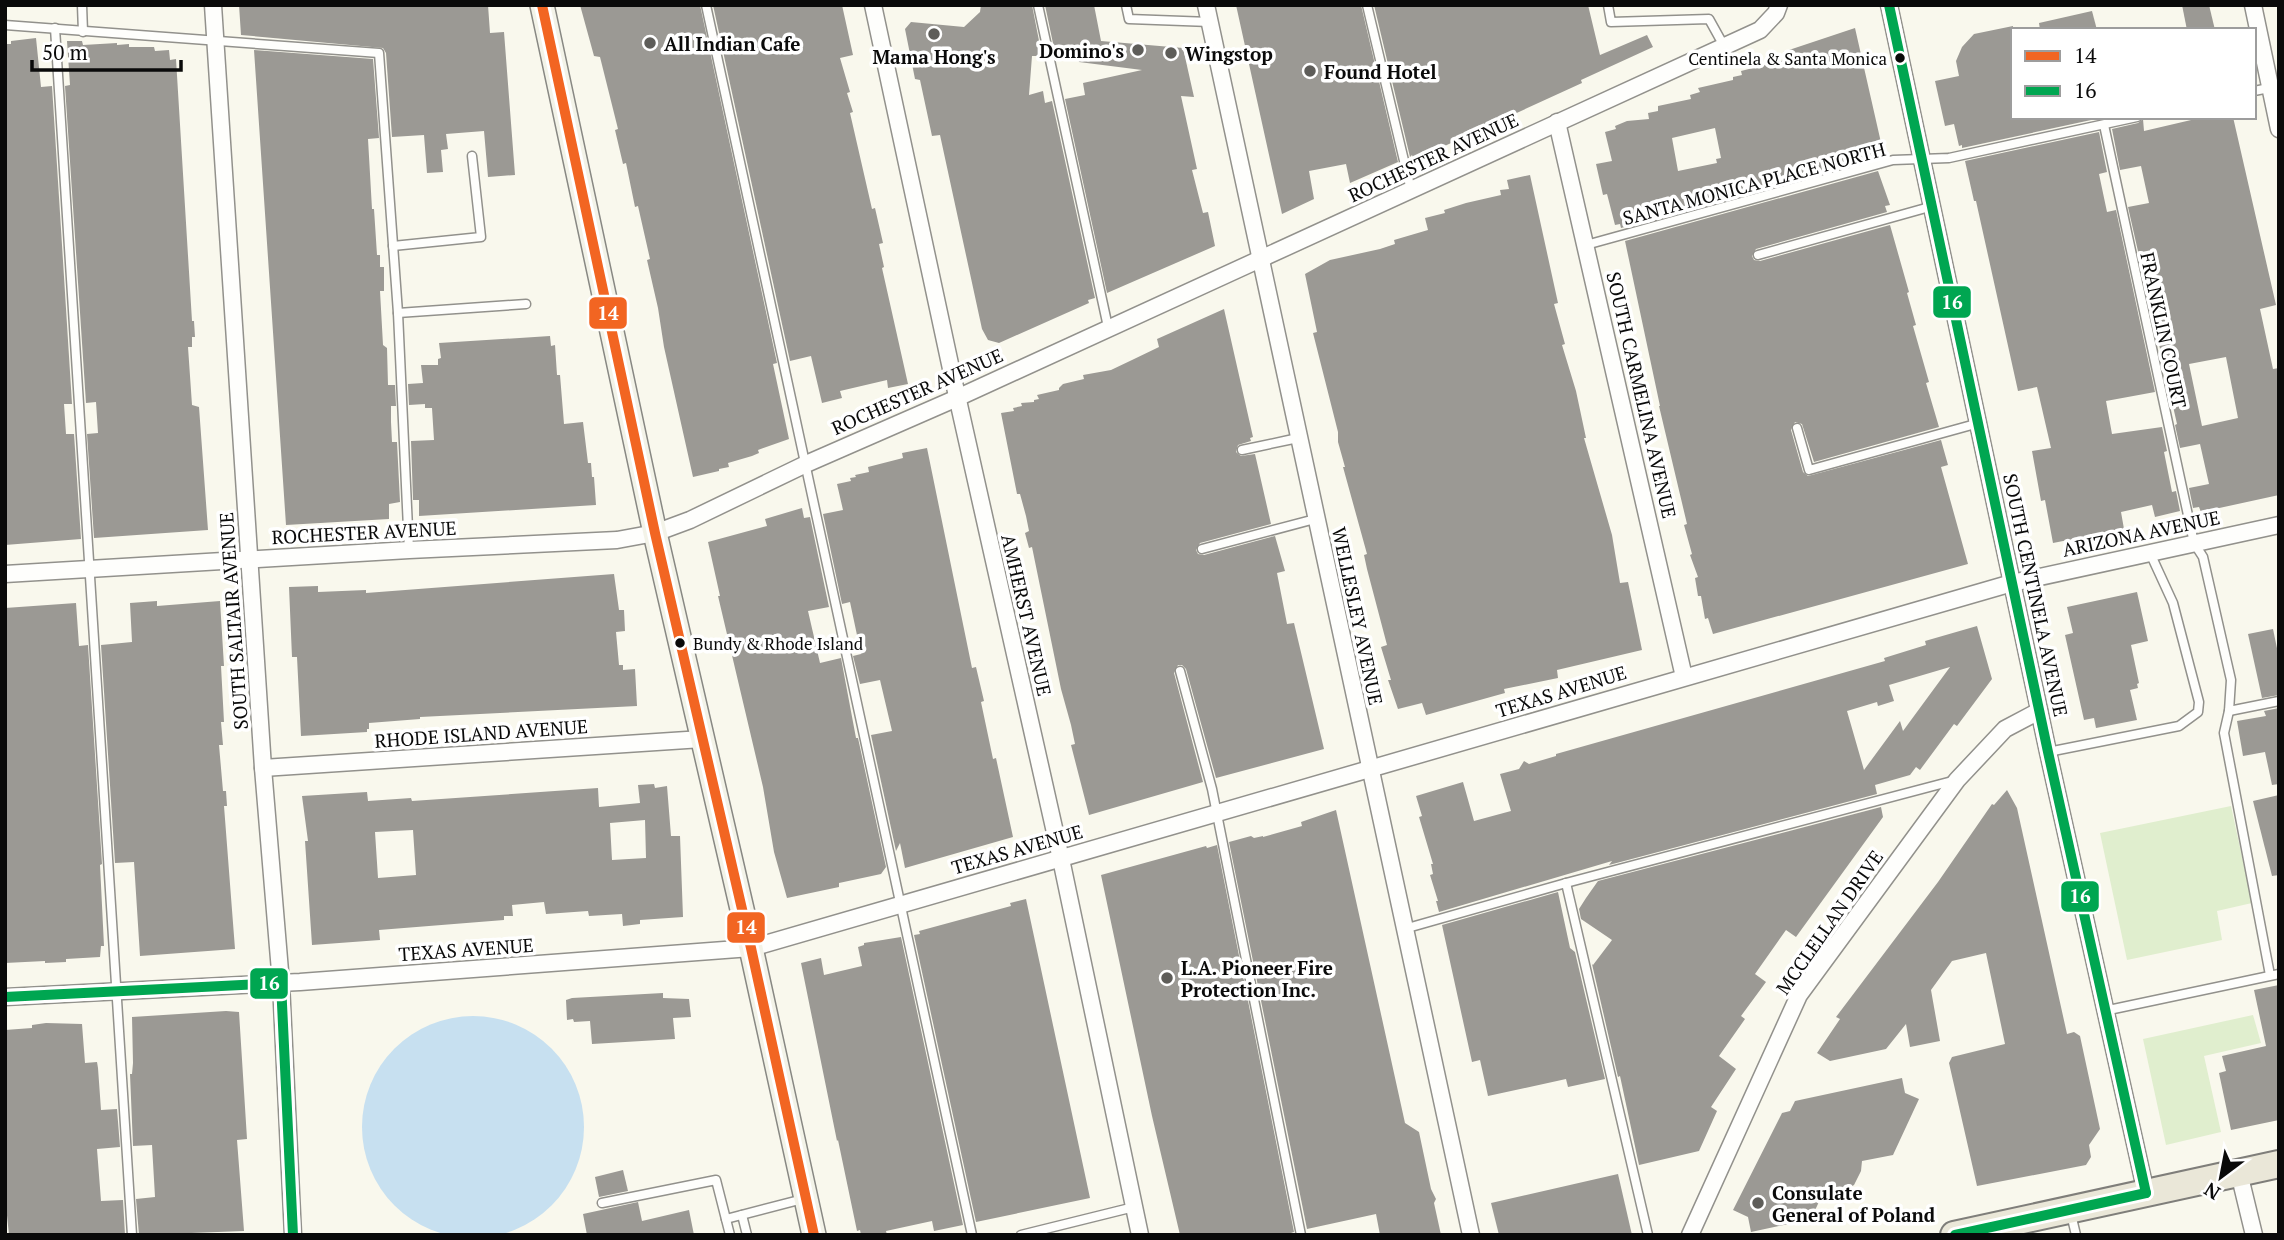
<svg xmlns="http://www.w3.org/2000/svg" width="2284" height="1240" font-family="'PT Serif',serif">
<style>
.green{fill:#e0eece}
.water{fill:#c7e0f0}
.building{fill:#9b9994;fill-rule:evenodd}
.lines{fill:none;stroke-linecap:round;stroke-linejoin:round}
.service-casing{stroke:#92918c;stroke-width:11}
.minor-casing{stroke:#92918c;stroke-width:19}
.secondary-casing{stroke:#888883;stroke-width:26}
.primary-casing{stroke:#7f7e7a;stroke-width:30}
.service{stroke:#fefefc;stroke-width:8}
.minor{stroke:#fefefc;stroke-width:16}
.secondary{stroke:#f3f3e8;stroke-width:23}
.primary{stroke:#eae7d8;stroke-width:26}
.bus-1-casing{stroke:#fff;stroke-width:16}
.bus-2-casing{stroke:#fff;stroke-width:16}
.bus-1{stroke:#f26522;stroke-width:10}
.bus-2{stroke:#00a651;stroke-width:10}
.poi-dot{fill:#5e5d59;stroke:#fff;stroke-width:2.5}
.bus-dot{fill:#0a0a0a;stroke:#fff;stroke-width:2.5}
.labels{text-anchor:middle;dominant-baseline:central;stroke-width:7;stroke-linejoin:round;paint-order:stroke}
.bus-label{font-size:17px;fill:#0a0a0a;stroke:#fff;text-anchor:end}
.poi-label{font-size:19px;font-weight:bold;fill:#0a0a0a;stroke:#fff;text-anchor:start}
.street-label{font-size:19px;fill:#0a0a0a;stroke:#fff}
.line-badge{stroke:#fff;stroke-width:2.5}
.badge-label{font-size:19px;text-anchor:middle;font-weight:bold;fill:#fff}
</style>
<rect width="100%" height="100%" fill="#f9f8ed"/>
<g class="green">
<polygon points="2231,806 2252,903 2217,911 2222,940 2127,960 2100,833"/>
<polygon points="2253,1015 2261,1043 2204,1056 2221,1132 2166,1145 2143,1039"/>
</g>
<circle class="water" cx="473" cy="1127" r="111"/>
<g class="building">
<polygon points="239,5 488,5 490,33 504,32 515,175 488,177 484,131 446,134 448,149 441,150 443,172 427,173 424,135 392,137 386,53 383,48 241,35"/>
<polygon points="580,5 700,5 777,363 773,364 789,439 758,450 759,453 752,456 728,463 729,467 719,469 719,471 693,477 664,347 658,308 647,260 650,259 638,206 635,207 626,163 623,164 615,130 618,129 600,57 594,56"/>
<polygon points="713,5 842,5 853,55 840,58 850,92 847,93 853,112 850,113 872,209 875,208 883,243 879,244 884,267 882,268 908,384 888,388 887,380 840,391 842,398 822,403 811,356 790,361"/>
<polygon points="981,5 1032,5 1042,56 1032,56 1029,95 1043,91 1045,103 1052,101 1095,298 1088,300 1089,303 999,343 988,340 982,329 940,135 932,136 920,80 915,79 905,29 911,22 964,27 980,12"/>
<polygon points="1045,5 1094,5 1101,41 1183,48 1194,97 1181,96 1197,169 1192,170 1203,213 1208,212 1215,246 1107,293 1065,99 1085,95 1083,83 1142,70 1079,62 1076,48 1055,53"/>
<polygon points="1236,5 1361,5 1398,162 1350,183 1346,164 1309,171 1314,199 1282,214"/>
<polygon points="1374,5 1588,5 1600,55 1647,35 1653,47 1581,80 1582,83 1414,160 1412,155 1410,157"/>
<polygon points="2182,5 2209,5 2215,30 2187,30"/>
<polygon points="2092,11 2097,30 2040,30 2039,23"/>
<polygon points="2013,26 2013,117 2105,117 1962,148 1962,145 1959,146 1954,124 1945,126 1935,81 1959,76 1956,61 1962,47 1974,34"/>
<path d="M1855,28L1882,147L1872,150L1874,158L1621,228L1620,224L1615,225L1607,194L1603,195L1596,164L1612,161L1605,132L1616,129L1615,126L1627,121L1649,119L1648,113L1658,111V106L1691,99L1690,95L1700,92L1698,88L1733,80V77L1742,75L1741,71L1785,60L1783,52ZM1715,128L1721,158L1716,159L1717,163L1678,171L1672,138Z"/>
<polygon points="36,38 41,87 52,86 72,404 64,404 66,434 74,434 81,539 5,545 5,44 11,44 11,41"/>
<polygon points="67,41 82,41 83,45 117,43 117,45 129,44 129,47 154,47 155,51 169,50 170,60 176,59 192,321 194,321 195,337 192,337 192,347 188,347 192,405 199,407 208,530 94,538 87,434 98,433 96,402 86,403 65,86 70,85"/>
<polygon points="254,50 373,59 379,138 368,139 372,209 374,209 377,255 380,255 380,267 384,267 384,291 380,291 383,345 387,348 388,385 395,385 396,406 391,406 391,422 392,442 397,442 400,502 389,504 389,519 286,525"/>
<path d="M2204,117H2233L2276,305L2260,309L2273,369L2279,368V495L2201,512L2199,507L2193,508L2189,488L2209,484L2200,444L2180,448L2175,425L2177,424L2128,207L2149,203L2141,166L2120,170L2112,129L2138,123L2143,119L2144,131ZM2226,357L2238,418L2202,426L2189,364Z"/>
<polygon points="2099,132 2107,172 2099,174 2107,212 2116,210 2155,392 2106,401 2112,434 2162,427 2167,451 2164,452 2172,492 2176,491 2180,511 2155,517 2152,505 2121,512 2124,529 2053,543 2045,500 2041,501 2032,451 2051,448 2037,387 2018,391 1976,201 1974,201 1965,161"/>
<polygon points="1878,171 1890,205 1885,206 1887,212 1756,249 1752,256 1754,260 1760,261 1890,225 1909,292 1907,293 1916,325 1913,326 1929,382 1926,383 1939,427 1814,462 1802,424 1795,422 1791,430 1803,472 1808,476 1941,440 1948,465 1941,467 1968,564 1713,634 1708,618 1705,619 1701,596 1698,596 1695,578 1698,577 1690,555 1692,554 1684,525 1687,524 1659,406 1660,406 1625,241"/>
<polygon points="1530,175 1558,303 1554,304 1565,344 1562,345 1576,391 1586,438 1584,438 1612,535 1620,583 1628,582 1642,650 1557,670 1558,678 1504,689 1505,693 1426,715 1422,703 1398,709 1388,680 1391,680 1381,647 1387,645 1367,569 1364,555 1367,554 1343,467 1345,467 1338,442 1338,432 1313,333 1317,332 1305,274 1330,260 1380,249 1395,244 1394,240 1428,230 1425,218 1445,213 1444,210 1466,203 1501,195 1500,190 1509,189 1507,180"/>
<polygon points="1224,309 1253,437 1250,438 1251,441 1238,445 1236,452 1241,456 1255,454 1271,524 1200,543 1196,550 1198,554 1204,555 1275,536 1285,571 1277,573 1287,624 1294,623 1324,749 1216,778 1186,669 1182,665 1178,665 1174,673 1203,782 1089,815 1071,745 1075,744 1071,725 1061,689 1032,547 1029,548 1025,533 1029,531 1026,516 1020,494 1017,494 1001,413 1014,411 1013,408 1022,406 1021,403 1034,402 1034,400 1039,399 1037,395 1059,390 1059,388 1063,384 1084,379 1083,375 1111,370 1132,360 1159,347 1157,339"/>
<polygon points="550,336 551,346 555,345 557,375 560,375 564,424 583,422 588,463 591,463 592,477 594,477 596,505 419,516 419,500 413,500 411,441 434,440 432,408 425,408 425,404 409,405 408,384 423,383 421,365 438,365 438,359 441,358 439,343"/>
<polygon points="927,448 972,668 976,667 984,701 981,702 993,759 996,758 1013,837 905,868 900,843 896,851 871,735 892,731 880,680 860,684 853,656 861,654 850,602 842,604 823,514 843,510 837,484 851,481 850,478 856,477 855,475 869,472 868,467 903,458 902,453"/>
<polygon points="802,508 804,518 810,517 829,607 808,611 820,663 841,658 856,738 858,738 886,867 881,874 839,883 839,887 787,898 774,852 763,787 718,596 720,596 708,542 767,526 765,519"/>
<polygon points="614,574 619,610 624,610 625,631 616,632 619,665 623,665 623,670 635,669 637,706 420,717 420,719 369,723 369,729 367,729 367,732 301,736 297,657 292,657 289,587 318,586 318,592 366,590 366,593"/>
<polygon points="2137,592 2148,641 2131,645 2139,683 2137,684 2138,688 2130,690 2137,720 2096,728 2094,718 2084,720 2065,635 2073,633 2067,607"/>
<polygon points="157,601 157,606 220,601 224,666 221,666 224,722 221,722 223,745 219,745 223,791 226,791 227,806 224,806 235,949 140,956 134,862 115,863 101,645 132,642 130,603"/>
<polygon points="76,603 79,646 88,645 102,864 100,865 104,946 101,946 100,957 66,959 66,962 45,963 45,961 5,963 5,608"/>
<path d="M1977,626L1992,679L1957,726L1954,724L1920,770L1916,767L1910,775L1875,785L1877,794L1609,865L1612,861L1439,912L1436,901H1438L1430,875L1433,874L1431,864H1433L1419,817L1422,816L1416,796L1463,782L1474,821L1511,811L1500,774L1519,769L1524,761L1529,764L1556,756V754L1885,661L1884,658L1926,645L1925,641ZM1950,667L1903,731L1900,721L1864,770L1847,711L1877,702L1878,706L1894,701L1889,685Z"/>
<polygon points="2273,629 2279,658 2279,695 2262,698 2248,634"/>
<polygon points="2279,708 2279,784 2272,785 2265,752 2243,756 2237,721 2266,716 2264,711"/>
<path d="M654,784L655,788L667,786L671,836H680L683,917L640,920V924L623,926L622,914L589,916L588,911L546,914L544,902L512,905L513,916H504V920L379,930L380,940L312,945L305,841H308L302,796L367,792L368,801L411,798L412,801L598,788L599,807L640,803L638,785ZM645,820L646,858L612,860L610,823ZM413,830L416,875L378,878L375,832Z"/>
<polygon points="2007,790 2017,808 2067,1034 2074,1032 2080,1036 2100,1129 2089,1145 2091,1157 2086,1165 1977,1186 1949,1063 1952,1057 2005,1044 1986,953 1952,961 1931,990 1940,1041 1910,1047 1906,1024 1886,1049 1830,1061 1817,1053 1840,1019 1836,1017 1938,882 1992,804 1994,805"/>
<polygon points="2279,795 2279,875 2272,876 2253,801"/>
<polygon points="1881,807 1883,817 1796,937 1786,930 1755,974 1766,982 1741,1016 1745,1019 1719,1056 1736,1069 1711,1107 1717,1111 1699,1151 1639,1165 1620,1076 1618,1077 1592,964 1593,965 1612,940 1581,919 1579,909 1586,898 1598,881"/>
<polygon points="1336,810 1405,1123 1419,1132 1431,1189 1436,1199 1434,1203 1441,1235 1380,1235 1376,1214 1307,1229 1229,842 1251,836 1254,838 1263,836 1263,837 1302,826 1301,822"/>
<polygon points="1217,845 1294,1232 1291,1233 1291,1235 1180,1235 1152,1116 1101,875 1206,846 1207,848"/>
<polygon points="1558,892 1570,948 1575,952 1605,1079 1568,1087 1566,1079 1488,1096 1480,1060 1472,1062 1442,925"/>
<polygon points="1026,899 1090,1198 976,1222 914,935 920,934 919,931 1011,906 1010,903"/>
<polygon points="901,937 963,1225 934,1231 932,1221 886,1231 887,1235 861,1235 860,1230 857,1231 838,1140 837,1141 801,963 821,958 824,975 862,966 858,947 864,945 864,943"/>
<polygon points="2279,985 2279,1120 2231,1130 2219,1073 2226,1071 2222,1056 2266,1046 2254,990"/>
<polygon points="663,993 663,998 689,999 691,1017 673,1018 675,1039 592,1044 590,1021 574,1022 573,1019 567,1020 566,1000 572,998"/>
<polygon points="226,1011 239,1012 247,1139 237,1140 244,1231 139,1235 136,1199 155,1197 152,1145 133,1146 130,1074 132,1074 133,1063 132,1017"/>
<polygon points="46,1023 82,1024 85,1063 97,1062 98,1068 101,1110 117,1109 120,1147 97,1149 101,1201 123,1200 125,1235 9,1235 5,1196 5,1030 32,1028 32,1025"/>
<polygon points="1902,1078 1905,1093 1919,1099 1893,1155 1862,1161 1861,1171 1854,1185 1844,1191 1823,1193 1811,1219 1751,1232 1748,1217 1733,1210 1782,1113 1790,1111 1795,1101"/>
<polygon points="623,1170 628,1191 599,1197 595,1177"/>
<polygon points="1618,1174 1632,1235 1499,1235 1491,1203"/>
<polygon points="638,1202 642,1221 689,1210 694,1235 587,1235 583,1214"/>
</g>
<g class="lines">
<g class="service-casing">
<g id="service">
<polyline points="82,5 83,32"/>
<polyline points="706,5 972,1235"/>
<polyline points="1038,5 1108,327"/>
<polyline points="1126,5 1129,19 1210,22"/>
<polyline points="1367,5 1411,190"/>
<polyline points="1608,5 1611,22 1709,19 1724,46"/>
<polyline points="5,25 379,53 398,313 409,550"/>
<polyline points="55,28 132,1235"/>
<polyline points="2254,91 2279,86"/>
<polyline points="2104,125 2194,543 2203,557 2231,680 2229,711 2224,733 2270,975"/>
<polyline points="1586,245 1893,160 1949,158 2137,117"/>
<polyline points="393,246 481,237 472,156"/>
<polyline points="1758,255 1933,206"/>
<polyline points="398,313 526,304"/>
<polyline points="1797,428 1809,470 1979,423"/>
<polyline points="1242,450 1298,438"/>
<polyline points="1202,549 1315,519"/>
<polyline points="1180,671 1212,789 1301,1235"/>
<polyline points="2229,711 2279,701"/>
<polyline points="2048,752 2179,726 2198,712 2199,702 2173,603 2150,553"/>
<polyline points="1566,883 1648,1235"/>
<polyline points="1404,929 1566,883 1956,780"/>
<polyline points="2104,1011 2279,974"/>
<polyline points="602,1203 716,1180 730,1235"/>
<polyline points="2071,1214 2076,1235"/>
<polyline points="742,1215 747,1235"/>
<polyline points="726,1219 803,1199"/>
<polyline points="1021,1235 1134,1207"/>
</g>
</g>
<g class="minor-casing">
<g id="minor">
<polyline points="213,5 263,768 281,983 293,1235"/>
<polyline points="873,5 953,378 1061,859 1140,1235"/>
<polyline points="1206,5 1471,1235"/>
<polyline points="1889,5 2048,752 2146,1193"/>
<polyline points="2253,5 2279,129"/>
<polyline points="1557,122 1684,677"/>
<polyline points="5,574 409,550 617,540 655,533 690,520 806,464 957,398 1760,30 1776,13 1779,5"/>
<polyline points="263,768 702,739"/>
<polyline points="5,997 300,982 751,948 2012,583 2279,525"/>
<polyline points="2239,1173 2254,1235"/>
<polyline points="1690,1235 1799,995 1957,780 2005,729 2039,711"/>
</g>
</g>
<g class="secondary-casing">
<polyline id="secondary" points="542,5 655,533 751,948 814,1235"/>
</g>
<g class="primary-casing">
<polyline id="primary" points="1954,1235 2279,1164"/>
</g>
<use href="#service" class="service"/>
<use href="#minor" class="minor"/>
<use href="#secondary" class="secondary"/>
<use href="#primary" class="primary"/>
<g class="bus-1-casing">
<polyline id="bus-1" points="542,5 655,533 751,948 814,1235"/>
</g>
<g class="bus-2-casing">
<g id="bus-2">
<polyline points="1889,5 2048,752 2146,1193"/>
<polyline points="5,997 281,983 293,1235"/>
<polyline points="1955,1235 2146,1193"/>
</g>
</g>
<use href="#bus-1" class="bus-1"/>
<use href="#bus-2" class="bus-2"/>
</g>
<g class="poi-dot">
<circle cx="934" cy="34" r="7"/>
<circle cx="650" cy="43" r="7"/>
<circle cx="1138" cy="50" r="7"/>
<circle cx="1171" cy="53" r="7"/>
<circle cx="1310" cy="71" r="7"/>
<circle cx="1167" cy="978" r="7"/>
<circle cx="1758" cy="1203" r="7"/>
</g>
<g class="bus-dot">
<circle cx="1900" cy="58" r="6"/>
<circle cx="680" cy="643" r="6"/>
</g>
<g class="labels">
<g class="bus-label">
<text x="1887" y="58">Centinela &amp; Santa Monica</text>
<text x="693" y="643" text-anchor="start">Bundy &amp; Rhode Island</text>
</g>
<g class="poi-label">
<text x="664" y="43">All Indian Cafe</text>
<text x="1124" y="50" text-anchor="end">Domino's</text>
<text x="1185" y="53">Wingstop</text>
<text x="934" y="56" text-anchor="middle">Mama Hong's</text>
<text x="1324" y="71">Found Hotel</text>
<text x="1181" y="967">L.A. Pioneer Fire<tspan x="1181" dy="22">Protection Inc.</tspan></text>
<text x="1772" y="1192">Consulate<tspan x="1772" dy="22">General of Poland</tspan></text>
</g>
<g class="street-label">
<text transform="translate(1433 157) rotate(-25)">ROCHESTER AVENUE</text>
<text transform="translate(1754 183) rotate(-15)">SANTA MONICA PLACE NORTH</text>
<text transform="translate(2164 330) rotate(78)">FRANKLIN COURT</text>
<text transform="translate(917 391) rotate(-24)">ROCHESTER AVENUE</text>
<text transform="translate(1642 395) rotate(77)">SOUTH CARMELINA AVENUE</text>
<text transform="translate(364 532) rotate(-3)">ROCHESTER AVENUE</text>
<text transform="translate(2141 533) rotate(-12)">ARIZONA AVENUE</text>
<text transform="translate(2036 595) rotate(78)">SOUTH CENTINELA AVENUE</text>
<text transform="translate(1027 615) rotate(77)">AMHERST AVENUE</text>
<text transform="translate(1358 616) rotate(78)">WELLESLEY AVENUE</text>
<text transform="translate(233 621) rotate(-94)">SOUTH SALTAIR AVENUE</text>
<text transform="translate(1561 691) rotate(-17)">TEXAS AVENUE</text>
<text transform="translate(481 733) rotate(-4)">RHODE ISLAND AVENUE</text>
<text transform="translate(1017 849) rotate(-16)">TEXAS AVENUE</text>
<text transform="translate(1829 922) rotate(-55)">MCCLELLAN DRIVE</text>
<text transform="translate(466 949) rotate(-4)">TEXAS AVENUE</text>
</g>
</g>
<g class="line-badge">
<rect x="1932" y="285" width="40" height="34" rx="7" fill="#00a651"/>
<rect x="588" y="296" width="40" height="34" rx="7" fill="#f26522"/>
<rect x="2060" y="880" width="40" height="33" rx="7" fill="#00a651"/>
<rect x="726" y="911" width="40" height="33" rx="7" fill="#f26522"/>
<rect x="249" y="967" width="40" height="33" rx="7" fill="#00a651"/>
</g>
<g class="badge-label">
<text x="1952" y="309">16</text>
<text x="608" y="320">14</text>
<text x="2080" y="903">16</text>
<text x="746" y="934">14</text>
<text x="269" y="990">16</text>
</g>
<rect width="2284" height="1240" fill="none" stroke="#0a0a0a" stroke-width="14"/>
<rect x="2011" y="28" width="245" height="91" fill="#ffffff" stroke="#9d9d9d" stroke-width="2"/>
<rect x="2025" y="51" width="35" height="10" fill="#f26522" stroke="#9d9d9d" stroke-width="2"/>
<text x="2074" y="63" font-size="21" fill="#0a0a0a">14</text>
<rect x="2025" y="86" width="35" height="10" fill="#00a651" stroke="#9d9d9d" stroke-width="2"/>
<text x="2074" y="98" font-size="21" fill="#0a0a0a">16</text>
<g transform="translate(2221 1177) rotate(212)" stroke="#ffffff" stroke-width="5" paint-order="stroke">
<path d="M0-5L12 26L0 18L-12 26Z" fill="#0a0a0a"/>
<text y="-10" font-size="19" font-weight="bold" text-anchor="middle" fill="#0a0a0a">N</text>
</g>
<path d="M32 60v10h149v-10" fill="none" stroke="#0a0a0a" stroke-width="3.5"/>
<text x="42" y="60" font-size="21" fill="#0a0a0a" stroke="#ffffff" stroke-width="5" paint-order="stroke">50 m</text>
</svg>
